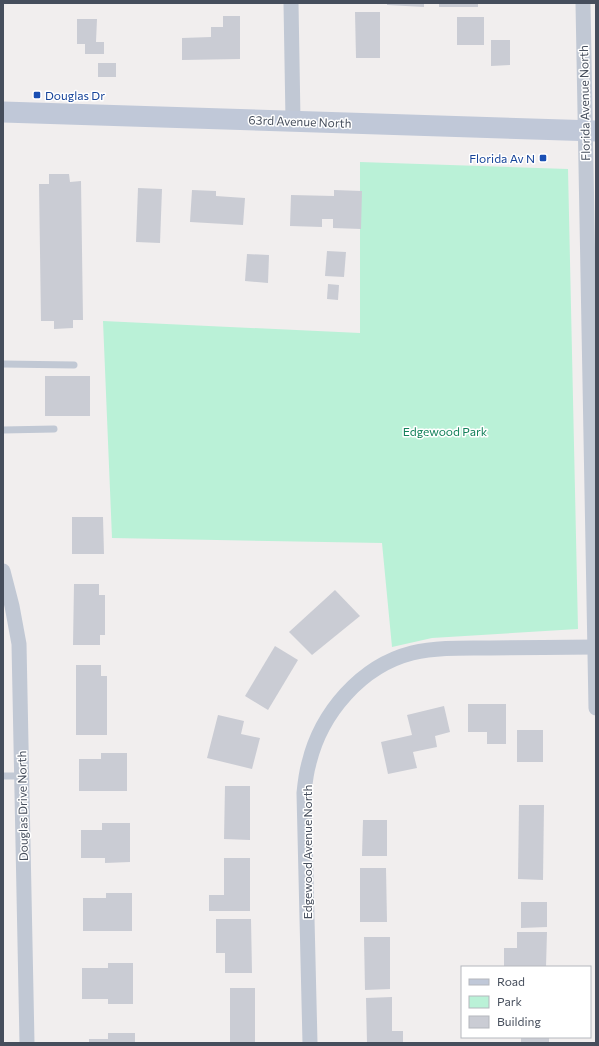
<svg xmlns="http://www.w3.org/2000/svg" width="599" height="1046" font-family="Commissioner,sans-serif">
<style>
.green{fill:#baf1d7}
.building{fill:#caccd4}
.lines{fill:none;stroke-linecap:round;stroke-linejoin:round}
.lane{stroke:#c1c8d4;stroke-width:7}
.street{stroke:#c1c8d4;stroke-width:15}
.secondary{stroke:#c0c8d8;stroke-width:21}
.transit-dot{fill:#1a4fb4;stroke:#fff;stroke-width:1.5}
.labels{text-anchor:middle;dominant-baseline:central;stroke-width:3;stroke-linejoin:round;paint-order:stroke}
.transit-label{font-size:12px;fill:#164399;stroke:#fff;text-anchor:start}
.street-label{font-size:12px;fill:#464e5c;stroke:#fff}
.park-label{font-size:12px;fill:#13815a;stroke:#fff}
</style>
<rect width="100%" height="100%" fill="#f1eeee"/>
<polygon class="green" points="360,162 568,169 578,629 432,638 392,647 382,543 112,538 103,321 360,333"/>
<g class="building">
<polygon points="387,3 424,3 424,7 387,5"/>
<rect x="439" y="3" width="39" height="4"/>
<polygon points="355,12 380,12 380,58 356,58"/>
<polygon points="223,16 240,16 240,59 182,60 182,38 211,37 211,27 223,27"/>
<rect x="457" y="17" width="27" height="28"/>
<polygon points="77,19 97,19 96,42 104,42 104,54 85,54 85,44 77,44"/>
<polygon points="491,40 510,40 510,65 491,66"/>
<rect x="98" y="63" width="18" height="14"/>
<polygon points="49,174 69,174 70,182 81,181 83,320 73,320 73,328 54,329 54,321 41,321 39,184 49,184"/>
<polygon points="138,188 162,189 160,243 136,242"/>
<polygon points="192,190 216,191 216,196 245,198 243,225 190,222"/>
<polygon points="334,190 362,191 361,229 333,228 333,219 322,219 322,227 290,226 291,195 334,196"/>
<polygon points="327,251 346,252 344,277 325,276"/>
<polygon points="247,254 269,255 268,283 245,281"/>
<polygon points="328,284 339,285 338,300 327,299"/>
<rect x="45" y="376" width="45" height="40"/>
<polygon points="72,517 103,517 104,554 72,554"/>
<polygon points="74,584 99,584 99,595 105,595 105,635 100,635 100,645 73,645"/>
<polygon points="335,590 360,616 312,655 289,632"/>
<polygon points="275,646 298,660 268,710 245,696"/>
<polygon points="76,665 101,665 101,676 107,676 107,735 76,735"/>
<polygon points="468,704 506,704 506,744 487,744 487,732 468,732"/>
<polygon points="444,706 450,732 435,736 437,747 413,752 417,768 388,774 381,742 412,735 407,715"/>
<polygon points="218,715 244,721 241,734 260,738 252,769 207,758"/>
<rect x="517" y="730" width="26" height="32"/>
<polygon points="101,753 127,753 127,791 79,791 79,759 101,759"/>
<polygon points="225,786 250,786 250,840 224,839"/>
<polygon points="519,805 544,805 543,880 518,879"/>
<polygon points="363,820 387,820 387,856 362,856"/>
<polygon points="102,823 130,823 130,862 105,863 105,858 81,858 81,830 102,830"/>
<polygon points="224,858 250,858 250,911 209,911 209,895 224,895"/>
<polygon points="360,868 386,868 387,922 360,922"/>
<polygon points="106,893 132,893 132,931 83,931 83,898 106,898"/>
<polygon points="521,902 547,902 547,927 521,928"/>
<polygon points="216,919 251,919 252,973 225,973 225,953 216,953"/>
<polygon points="517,932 547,932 546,967 504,967 504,948 517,948"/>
<polygon points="364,937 390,937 390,989 365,990"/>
<polygon points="108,963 133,963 133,1004 108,1004 108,999 82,999 82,968 108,968"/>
<rect x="230" y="988" width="25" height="55"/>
<polygon points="392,997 392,1031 403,1031 403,1043 367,1043 366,998"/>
<polygon points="108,1033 135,1033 135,1043 89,1043 89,1039 108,1039"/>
<rect x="521" y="1037" width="28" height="6"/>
</g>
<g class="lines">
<g class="lane">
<polyline points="3,364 74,365"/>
<polyline points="3,430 54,429"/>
<polyline points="3,776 21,776"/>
</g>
<g class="street">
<polyline points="291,3 293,120"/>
<polyline points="583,3 596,708"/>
<polyline points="3,571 12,606 19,644 27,1043"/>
<path d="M310,1043L304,793C305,783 306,773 309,763C321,713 361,666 412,653C437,647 464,648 490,648C525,648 561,647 596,647"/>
</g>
<polyline class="secondary" points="3,112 596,131"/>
</g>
<g class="transit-dot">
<rect x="33" y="91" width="8" height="8" rx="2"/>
<rect x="539" y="154" width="8" height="8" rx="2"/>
</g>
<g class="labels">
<g class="transit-label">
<text x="45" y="95">Douglas Dr</text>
<text x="535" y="158" text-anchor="end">Florida Av N</text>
</g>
<g class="street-label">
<text transform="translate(584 103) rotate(-91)">Florida Avenue North</text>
<text transform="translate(300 121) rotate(2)">63rd Avenue North</text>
<text transform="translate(22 806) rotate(-91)">Douglas Drive North</text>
<text transform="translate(307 852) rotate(-90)">Edgewood Avenue North</text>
</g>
<g class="park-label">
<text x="445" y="431">Edgewood Park</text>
</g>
</g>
<rect width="599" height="1046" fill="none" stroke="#464e5c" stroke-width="8"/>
<rect x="461" y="966" width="130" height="72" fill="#ffffff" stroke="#b5b8be"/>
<rect x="469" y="979" width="20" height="6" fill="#c0c8d8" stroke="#b5b8be"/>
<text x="497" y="986" font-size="12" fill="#464e5c">Road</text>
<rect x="469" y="996" width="20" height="12" fill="#baf1d7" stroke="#b5b8be"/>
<text x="497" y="1006" font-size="12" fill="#464e5c">Park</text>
<rect x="469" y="1016" width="20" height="12" fill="#caccd4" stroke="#b5b8be"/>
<text x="497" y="1026" font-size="12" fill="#464e5c">Building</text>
</svg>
